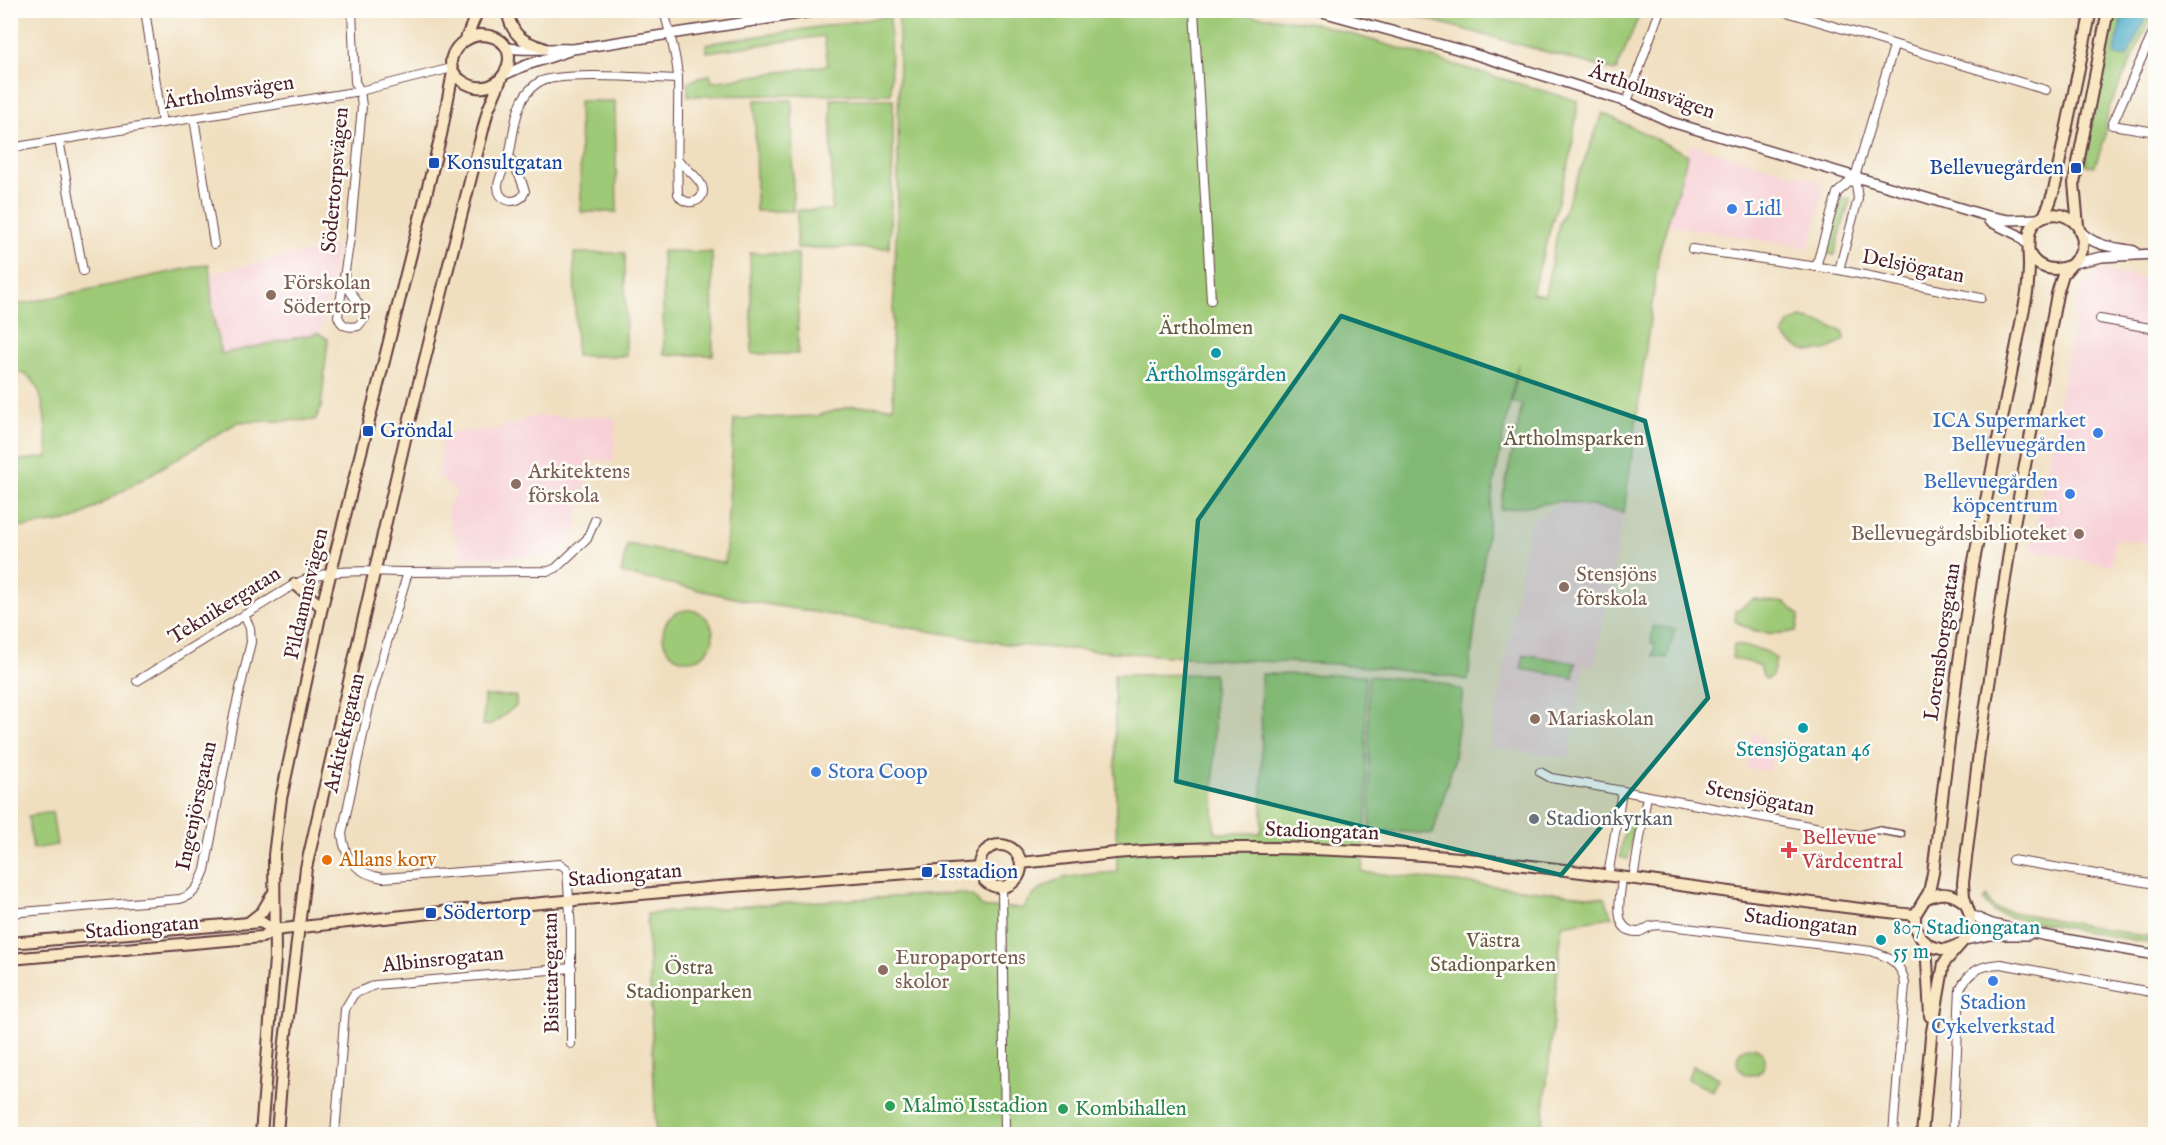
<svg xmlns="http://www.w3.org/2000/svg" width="2166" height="1145" font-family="'IM FELL English',serif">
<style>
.built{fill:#f7cfd5}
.green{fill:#9ec976;stroke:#747450;stroke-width:1.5}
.water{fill:#45aac5;stroke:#486478;stroke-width:1.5}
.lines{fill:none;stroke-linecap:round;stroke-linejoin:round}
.pedestrian-casing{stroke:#633c41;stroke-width:9}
.minor-casing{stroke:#633c41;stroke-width:10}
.tertiary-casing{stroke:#633c41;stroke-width:12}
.secondary-casing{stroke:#633c41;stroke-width:14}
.pedestrian{stroke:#fff;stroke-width:6}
.minor{stroke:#fff;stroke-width:8}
.tertiary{stroke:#fff;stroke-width:9}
.secondary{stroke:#f9e7c3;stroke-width:10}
.marked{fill:#0f766e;fill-opacity:0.2;stroke:#0f766e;stroke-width:4.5;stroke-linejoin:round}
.transit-dot{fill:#1a4fb4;stroke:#fdfcf7;stroke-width:2}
.shop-dot{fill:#3f7fe0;stroke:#fdfcf7;stroke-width:2}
.education-dot{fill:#8d6e63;stroke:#fdfcf7;stroke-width:2}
.culture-dot{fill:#0f9aa8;stroke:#fdfcf7;stroke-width:2}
.worship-dot{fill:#6b7280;stroke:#fdfcf7;stroke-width:2}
.health-dot{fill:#e0444e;stroke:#fdfcf7;stroke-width:2}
.food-dot{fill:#e8710a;stroke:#fdfcf7;stroke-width:2}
.leisure-dot{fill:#2e9e5b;stroke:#fdfcf7;stroke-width:2}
.labels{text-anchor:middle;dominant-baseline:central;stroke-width:5;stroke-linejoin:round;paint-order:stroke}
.street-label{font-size:21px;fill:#4a1f2b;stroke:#fdfcf7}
.transit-label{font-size:21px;fill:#164399;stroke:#fdfcf7;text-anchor:start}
.shop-label{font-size:21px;fill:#366cbe;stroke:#fdfcf7;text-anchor:start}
.education-label{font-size:21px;fill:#785e54;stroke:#fdfcf7;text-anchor:start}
.park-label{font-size:21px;fill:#675a45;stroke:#fdfcf7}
.culture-label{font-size:21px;fill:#0d838f;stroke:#fdfcf7}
.worship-label{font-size:21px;fill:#5b616d;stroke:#fdfcf7;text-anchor:start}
.health-label{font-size:21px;fill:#be3a42;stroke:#fdfcf7;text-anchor:start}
.food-label{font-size:21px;fill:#c56008;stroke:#fdfcf7;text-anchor:start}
.leisure-label{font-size:21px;fill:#27864d;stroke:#fdfcf7;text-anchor:start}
</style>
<rect width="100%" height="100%" fill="#fdfcf7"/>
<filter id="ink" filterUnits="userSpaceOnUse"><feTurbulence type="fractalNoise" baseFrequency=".0167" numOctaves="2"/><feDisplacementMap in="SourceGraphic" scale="12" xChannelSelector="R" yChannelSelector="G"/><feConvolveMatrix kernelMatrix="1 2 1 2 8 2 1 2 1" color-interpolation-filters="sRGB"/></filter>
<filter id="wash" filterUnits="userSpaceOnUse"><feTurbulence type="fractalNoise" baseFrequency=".008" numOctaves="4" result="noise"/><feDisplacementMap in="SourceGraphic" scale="24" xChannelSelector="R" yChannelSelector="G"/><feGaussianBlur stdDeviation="1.35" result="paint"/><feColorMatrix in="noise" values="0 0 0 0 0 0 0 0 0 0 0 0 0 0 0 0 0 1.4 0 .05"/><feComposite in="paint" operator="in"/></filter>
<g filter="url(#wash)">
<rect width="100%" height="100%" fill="#f0dfbf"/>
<g class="built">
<polygon points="1691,144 1815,180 1821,184 1824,192 1809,248 1667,225"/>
<polygon points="337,246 326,320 318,333 221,354 213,316 211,273"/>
<polygon points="2098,272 2105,272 2155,279 2156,502 2147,543 2116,539 2111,565 2031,551 2079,295 2083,284 2089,277"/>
<polygon points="535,416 610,416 616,421 614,461 585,461 586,502 578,510 577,537 549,557 459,557 458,542 449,524 447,508 456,493 438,475 443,434 500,428"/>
<polygon points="1562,501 1624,512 1595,666 1584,665 1569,758 1490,747 1529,523"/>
<polygon points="1753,733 1759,734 1774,752 1770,768 1765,771 1746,768"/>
</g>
<g class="green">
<polygon points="976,10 1211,10 1314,23 1578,101 1571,155 1532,293 1545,295 1559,224 1603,113 1688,155 1659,252 1624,512 1562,501 1500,510 1522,405 1512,402 1518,364 1494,482 1468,680 1435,674 1338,664 1229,660 1013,645 753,602 621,573 627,544 725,563 734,419 816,416 852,406 893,407 892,341 898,185 899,16"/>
<polygon points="1397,11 1641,11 1616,71"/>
<polygon points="2115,11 2154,11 2108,110 2105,137 2095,166 2086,165 2087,144"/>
<polygon points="890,16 891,94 688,96 688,82 710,74 712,82 828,65 824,36 707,52 706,44"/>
<polygon points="831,99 893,99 893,154 889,248 797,248 797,210 832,210"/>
<polygon points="755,100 792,100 793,211 756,211"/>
<polygon points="579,101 615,101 617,212 581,212"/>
<polygon points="1842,198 1850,199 1834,255 1825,253"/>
<polygon points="662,251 712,252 713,355 664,355"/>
<polygon points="574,253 625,253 626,356 576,356"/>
<polygon points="750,253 798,254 798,354 752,354"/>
<path d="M209,264L213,316L221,354L318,333L328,339L321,408L315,420L238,422L74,520L11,529V461L48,457C45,432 48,366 11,373V306Z"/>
<path d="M1801,318L1826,324L1843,332L1844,340C1824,356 1799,356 1783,334L1788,324Z"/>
<path d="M1754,599L1785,603L1799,615L1796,631C1773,636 1755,634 1735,621L1736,611Z"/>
<circle cx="688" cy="635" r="25"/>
<polygon points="1653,626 1675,629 1667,658 1653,656 1655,644 1651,643"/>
<path d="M1734,645C1747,647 1767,648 1776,659L1772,676L1768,679L1764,678L1759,665L1732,658Z"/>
<polygon points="1524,654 1576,663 1573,678 1521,669"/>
<path d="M1214,674V829L1217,833H1260L1262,828L1261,674L1365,675L1367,809L1362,872L1605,898L1612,917L1562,925L1542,1134H656L647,914L773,904L962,893L974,897L981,906L985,908H1024C1044,873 1081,875 1117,872L1114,675Z"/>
<polygon points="1368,676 1434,681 1463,691 1453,764 1433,834 1370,830"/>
<polygon points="484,696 516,696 516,706 491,725 483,725"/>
<polygon points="52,812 57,845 33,849 28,816"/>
<polygon points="1627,814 1635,816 1628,859 1620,857"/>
<polygon points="1987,896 1991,905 1997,909 2155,938 2155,944 2008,917 1994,912 1984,901"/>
<circle cx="1751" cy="1061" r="14"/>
<polygon points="1693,1066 1719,1078 1713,1091 1687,1079"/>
</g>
<polygon class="water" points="2123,11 2149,11 2127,57 2114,55"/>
</g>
<g filter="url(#ink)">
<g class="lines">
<g class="pedestrian-casing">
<polyline id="pedestrian" points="1858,835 1877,830 1901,834"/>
</g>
<g class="minor-casing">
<g id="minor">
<polyline points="145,10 162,123"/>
<path d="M664,10C669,33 677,55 678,78C679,117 676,156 678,194C686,210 710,200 701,184C696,175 685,167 677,160"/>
<polyline points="1194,10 1211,300"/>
<polyline points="1780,10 2046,90"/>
<polyline points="2156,26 2112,125 2156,132"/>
<polyline points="1627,102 1660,10"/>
<polyline points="194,118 214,244"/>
<polyline points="59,140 83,271"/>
<polyline points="10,148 360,91 452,68"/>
<path d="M509,157C505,166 499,176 498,186C498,200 512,205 522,197L525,191L520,177L509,157C513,139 514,116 523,99C527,92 533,86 539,82C560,71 650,78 678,79"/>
<polyline points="1692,249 1839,270 1981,298"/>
<polyline points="1816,267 1837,193 1855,177"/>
<polyline points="1839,270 1858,199 1855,177 1894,46"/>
<path d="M344,282L364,312L365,318L358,326C348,328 341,326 338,316L350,238L362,106L360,91L355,82L352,10"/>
<polyline points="2100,319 2156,329"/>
<path d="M137,681L295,584C332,566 367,572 408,572"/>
<polyline points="1540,772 1551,778 1569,781 1858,835"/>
<polyline points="2012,860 2156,884"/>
<polyline points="1608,876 1622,791"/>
<path d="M1622,878C1621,895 1610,933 1639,932C1644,931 1647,927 1651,926C1657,924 1664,926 1670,926L1871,951C1889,957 1902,963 1905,984L1893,1134"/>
<polyline points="1633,879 1647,796"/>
<polyline points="1002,887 1005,1134"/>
<path d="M10,913L180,899C196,894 199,885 205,870L234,715L251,642L250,628L244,615"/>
<path d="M571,1044V930L567,869L560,864L383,878C357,874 345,860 342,834L372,693L408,572L549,571L556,568L587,539L595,520"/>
<polyline points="335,1134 345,1009 354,994 375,985 572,968"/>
<path d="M1953,1134L1960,989C1969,971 1981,965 2001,964L2156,993"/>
</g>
</g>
<g class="tertiary-casing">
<g id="tertiary">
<polyline points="1315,10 1457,49 1561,81 1627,102 1671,122 1987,216 2008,220 2038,219"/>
<path d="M507,48C529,51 551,48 573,49L825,10"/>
<polyline points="504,75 524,66 569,51"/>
<polyline points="1989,221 2018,235 2027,244"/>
<path d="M2081,232C2096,247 2114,247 2134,251"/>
<polyline points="2074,263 2102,257 2153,254"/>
<polyline points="1970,915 1992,924 2042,935 2156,955"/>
<polyline points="1964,940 1990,935 2028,935"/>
</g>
</g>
<g class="secondary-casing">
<g id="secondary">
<path d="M508,15C513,36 523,42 543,48"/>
<path d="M479,35C534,35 504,109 462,81C439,65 456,39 479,35Z"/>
<polyline points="466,39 478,10"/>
<path d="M2044,216C2052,200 2056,187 2058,169L2091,10"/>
<path d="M2029,253C2037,269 2053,272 2069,266"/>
<polyline points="295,584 322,607"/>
<circle cx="1000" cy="866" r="21"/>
<path d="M1021,863C1052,860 1084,856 1115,853C1222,844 1340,848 1447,857C1603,871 1759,899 1915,915"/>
<path d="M1925,899C1940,891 1952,892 1965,903"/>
<polyline points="248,923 262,912 272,895"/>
<polyline points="1925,942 1927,961 1930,1016"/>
<polyline points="10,943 261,922 274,930"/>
<path d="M1958,945L1945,950L1930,946L1921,938L1915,926V915L1929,892L1933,873L1957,675L1973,566L2027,293C2028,284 2029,275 2029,265C2029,246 2023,220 2049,215C2061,212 2070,217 2078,226"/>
<polyline points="10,959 262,937 274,930 431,913 718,887 979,868"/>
<polyline points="261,1134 275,959 274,855 281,799 322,607 441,135 453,72"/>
<polyline points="277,1134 283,1058 306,868 409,422 488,110 501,79"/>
<polyline points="1922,1134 1931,1037 1944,963 1964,940 1970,928 1970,915 1964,897 1963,883 1980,744 2011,540 2057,294 2063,274 2079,256 2082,248 2083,240 2078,226 2074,183 2108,10"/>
</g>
</g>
<use href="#pedestrian" class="pedestrian"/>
<use href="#minor" class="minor"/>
<use href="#tertiary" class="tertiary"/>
<use href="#secondary" class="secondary"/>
</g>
</g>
<path class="marked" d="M1341,316L1645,421L1708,698L1561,875L1176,781L1198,520Z"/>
<g class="transit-dot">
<rect x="428" y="157" width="12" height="12" rx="3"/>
<rect x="2070" y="162" width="12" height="12" rx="3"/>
<rect x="362" y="425" width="12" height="12" rx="3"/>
<rect x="921" y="866" width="12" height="12" rx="3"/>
<rect x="425" y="907" width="12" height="12" rx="3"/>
</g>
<g class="shop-dot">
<circle cx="1732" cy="209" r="6"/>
<circle cx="2098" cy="433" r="6"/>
<circle cx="2070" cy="494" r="6"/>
<circle cx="816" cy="772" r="6"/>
<circle cx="1993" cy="981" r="6"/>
</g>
<g class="education-dot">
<circle cx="271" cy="295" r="6"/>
<circle cx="516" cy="484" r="6"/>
<circle cx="2079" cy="534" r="6"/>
<circle cx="1564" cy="587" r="6"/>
<circle cx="1535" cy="719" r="6"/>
<circle cx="883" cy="970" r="6"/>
</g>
<g class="culture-dot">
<circle cx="1216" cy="353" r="6"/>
<circle cx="1803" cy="728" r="6"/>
<circle cx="1881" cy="940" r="6"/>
</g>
<circle class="worship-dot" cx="1534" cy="819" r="6"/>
<path class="health-dot" d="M1786 841h6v6h6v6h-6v6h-6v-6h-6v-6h6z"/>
<circle class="food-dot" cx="327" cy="860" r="6"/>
<g class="leisure-dot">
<circle cx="890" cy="1106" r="6"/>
<circle cx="1063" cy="1109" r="6"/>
</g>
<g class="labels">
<g class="street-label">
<text transform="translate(1652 92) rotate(19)">Ärtholmsvägen</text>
<text transform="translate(229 93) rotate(-9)">Ärtholmsvägen</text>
<text transform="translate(336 180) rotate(-85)">Södertorpsvägen</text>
<text transform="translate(1913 267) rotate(11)">Delsjögatan</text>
<text transform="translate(307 594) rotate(-77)">Pildammsvägen</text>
<text transform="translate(225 606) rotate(-32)">Teknikergatan</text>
<text transform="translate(1943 642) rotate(-82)">Lorensborgsgatan</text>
<text transform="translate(345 733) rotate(-77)">Arkitektgatan</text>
<text transform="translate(1760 799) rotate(11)">Stensjögatan</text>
<text transform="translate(197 806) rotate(-78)">Ingenjörsgatan</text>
<text transform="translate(1322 832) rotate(2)">Stadiongatan</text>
<text transform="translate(625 876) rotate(-5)">Stadiongatan</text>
<text transform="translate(1801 923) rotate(7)">Stadiongatan</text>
<text transform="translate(142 928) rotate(-5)">Stadiongatan</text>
<text transform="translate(443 960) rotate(-6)">Albinsrogatan</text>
<text transform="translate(552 973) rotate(-91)">Bisittaregatan</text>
</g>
<g class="transit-label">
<text x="446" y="163">Konsultgatan</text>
<text x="2064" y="168" text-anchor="end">Bellevuegården</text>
<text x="380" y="431">Gröndal</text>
<text x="939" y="872">Isstadion</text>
<text x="443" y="913">Södertorp</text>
</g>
<g class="shop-label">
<text x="1744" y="209">Lidl</text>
<text x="2086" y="421" text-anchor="end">ICA Supermarket<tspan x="2086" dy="24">Bellevuegården</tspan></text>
<text x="2058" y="482" text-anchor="end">Bellevuegården<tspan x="2058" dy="24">köpcentrum</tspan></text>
<text x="828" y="772">Stora Coop</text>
<text x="1993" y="1003" text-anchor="middle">Stadion<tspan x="1993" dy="24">Cykelverkstad</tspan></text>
</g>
<g class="education-label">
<text x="283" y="283">Förskolan<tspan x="283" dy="24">Södertorp</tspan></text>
<text x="528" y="472">Arkitektens<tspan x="528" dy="24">förskola</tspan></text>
<text x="2067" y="534" text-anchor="end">Bellevuegårdsbiblioteket</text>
<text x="1576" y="575">Stensjöns<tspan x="1576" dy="24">förskola</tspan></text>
<text x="1547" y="719">Mariaskolan</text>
<text x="895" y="958">Europaportens<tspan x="895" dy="24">skolor</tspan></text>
</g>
<g class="park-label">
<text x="1206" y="328">Ärtholmen</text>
<text x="1574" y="439">Ärtholmsparken</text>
<text x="1493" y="941">Västra<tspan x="1493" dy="24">Stadionparken</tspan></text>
<text x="689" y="968">Östra<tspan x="689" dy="24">Stadionparken</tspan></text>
</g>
<g class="culture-label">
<text x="1216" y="375">Ärtholmsgården</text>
<text x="1803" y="750">Stensjögatan 46</text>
<text x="1893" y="928" text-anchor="start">807 Stadiongatan<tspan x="1893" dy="24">55 m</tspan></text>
</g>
<g class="worship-label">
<text x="1546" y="819">Stadionkyrkan</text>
</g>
<g class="health-label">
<text x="1802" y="838">Bellevue<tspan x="1802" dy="24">Vårdcentral</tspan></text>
</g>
<g class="food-label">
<text x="339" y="860">Allans korv</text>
</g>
<g class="leisure-label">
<text x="902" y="1106">Malmö Isstadion</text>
<text x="1075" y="1109">Kombihallen</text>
</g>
</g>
<rect width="2166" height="1145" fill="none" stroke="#fdfcf7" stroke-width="36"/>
</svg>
